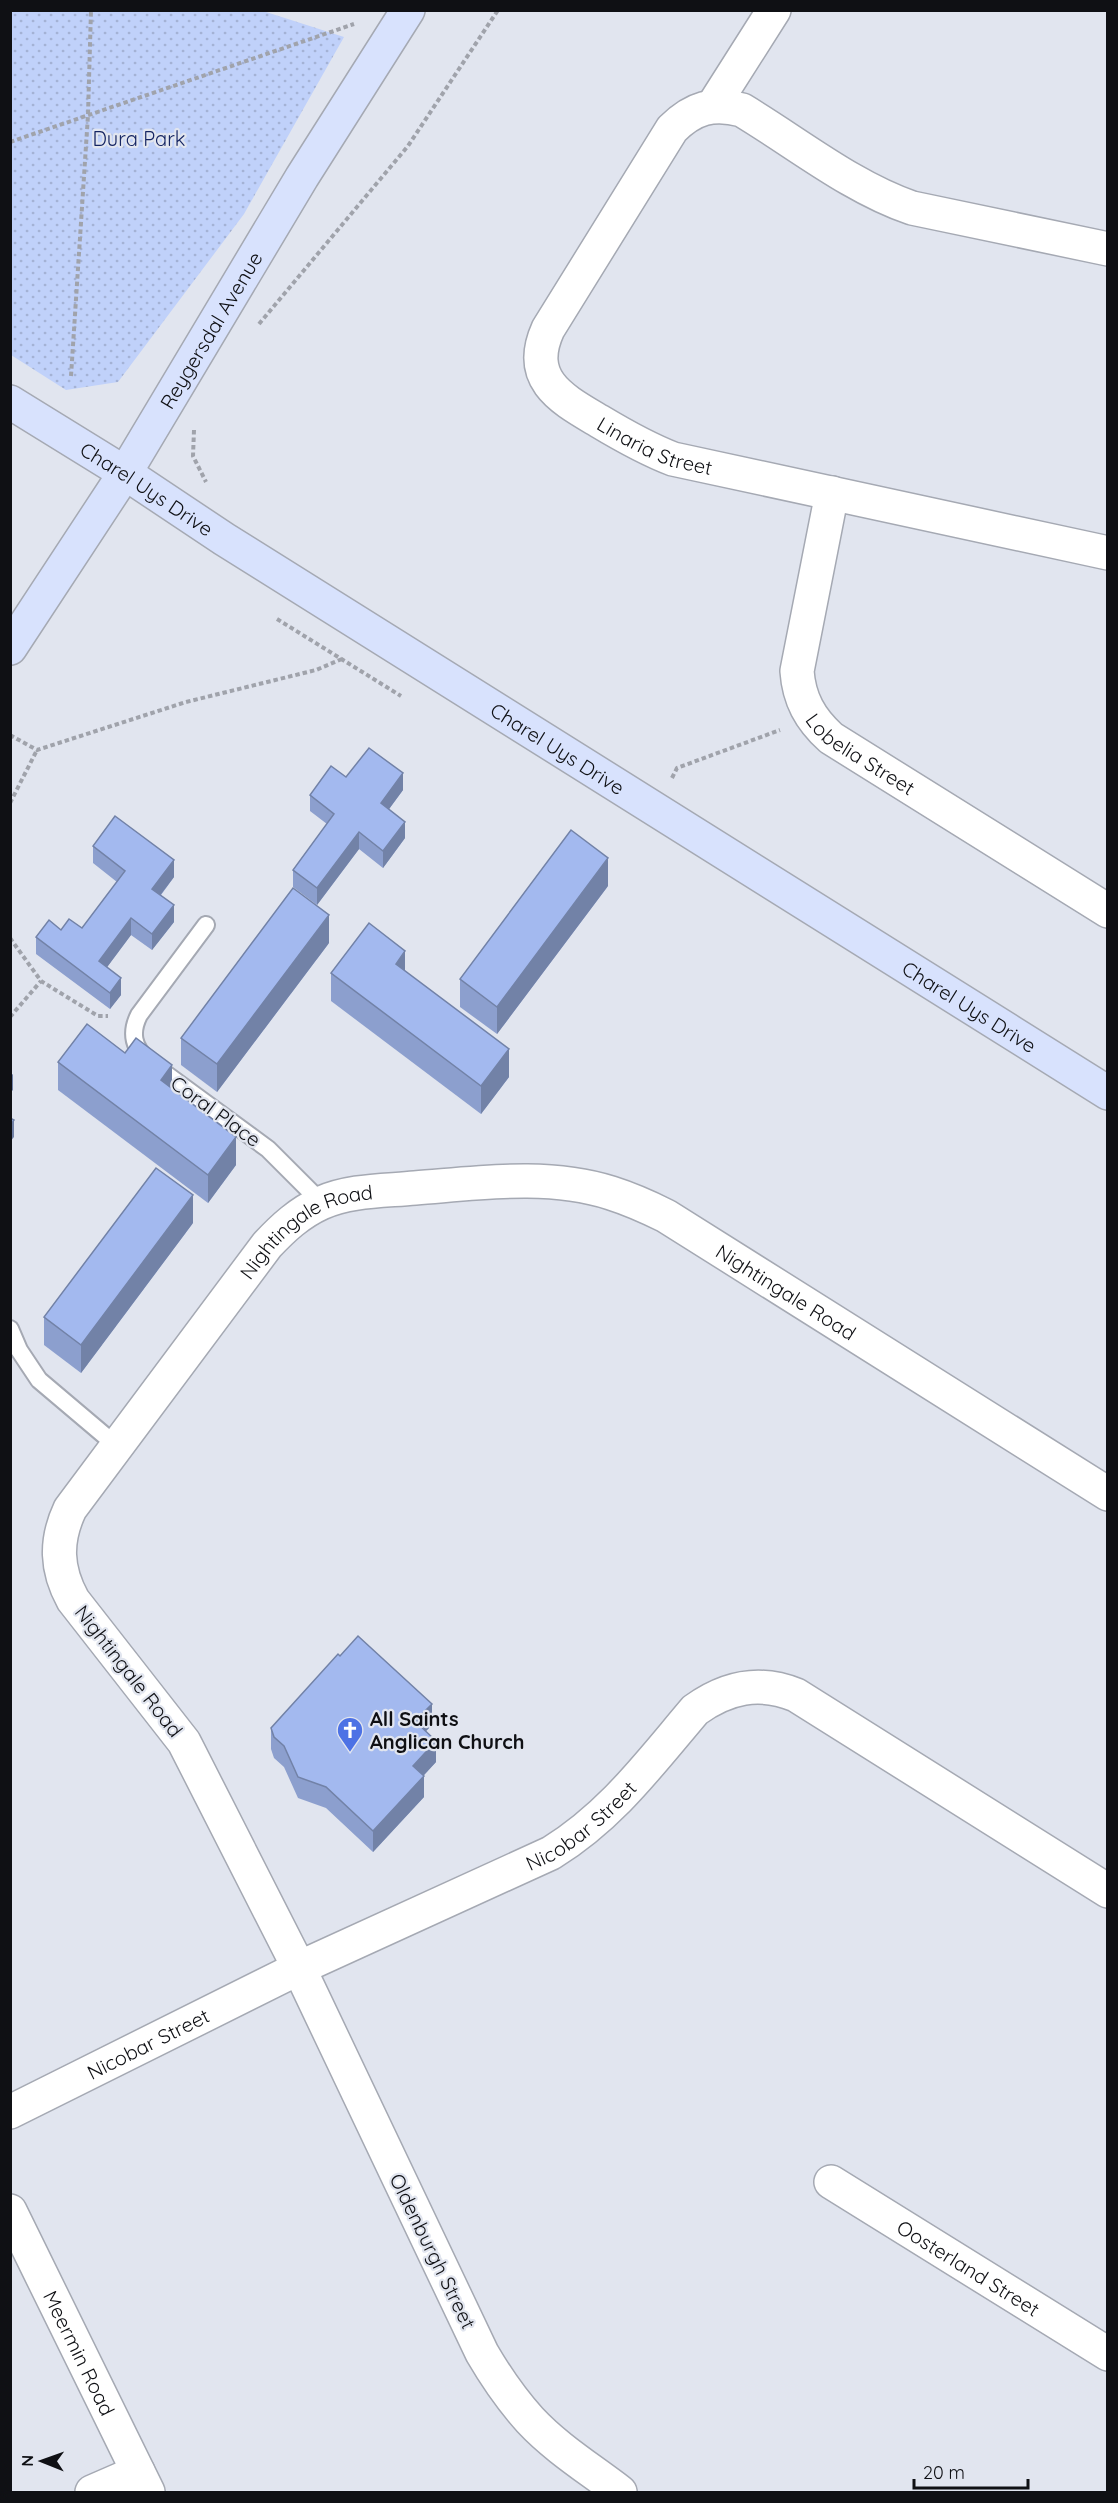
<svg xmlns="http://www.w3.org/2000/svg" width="1118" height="2503" font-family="Quicksand,sans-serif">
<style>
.park{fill:url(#park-dots)}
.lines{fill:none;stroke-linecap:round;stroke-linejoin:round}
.lane-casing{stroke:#a5a9b3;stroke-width:20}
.street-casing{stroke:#a5a9b3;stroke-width:36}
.secondary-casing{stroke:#a5a9b3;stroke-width:36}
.path{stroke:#a0a3ab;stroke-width:4;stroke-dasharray:4.5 3;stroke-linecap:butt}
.lane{stroke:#fff;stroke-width:16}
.street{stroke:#fff;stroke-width:33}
.secondary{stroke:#d8e2fd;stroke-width:33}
.wall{fill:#8c9fce}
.shaded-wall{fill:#7282a7}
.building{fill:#a3b9ef;stroke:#7282a7;stroke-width:1.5}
.labels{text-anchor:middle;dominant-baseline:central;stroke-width:4.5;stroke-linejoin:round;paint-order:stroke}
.park-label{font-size:20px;fill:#152563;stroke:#e1e5ef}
.street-label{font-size:20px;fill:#0f1014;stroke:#e1e5ef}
.poi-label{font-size:20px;font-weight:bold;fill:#0f1014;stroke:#e1e5ef;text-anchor:start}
</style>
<defs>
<pattern id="park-dots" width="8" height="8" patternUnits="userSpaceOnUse" patternTransform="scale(1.5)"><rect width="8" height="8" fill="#c0d1fa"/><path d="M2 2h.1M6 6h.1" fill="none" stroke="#a4b2d5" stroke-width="1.8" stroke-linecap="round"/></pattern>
</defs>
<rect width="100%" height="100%" fill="#e1e5ef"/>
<polygon class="park" points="10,11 263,11 344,37 244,214 118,382 66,390 11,355"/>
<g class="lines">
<g class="lane-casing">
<g id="lane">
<path d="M206,925L139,1015C130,1033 133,1047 148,1061L268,1149L322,1203"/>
<polyline points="10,1329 19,1350 39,1380 117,1446"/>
</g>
</g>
<g class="street-casing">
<g id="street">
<polyline points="713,106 774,10"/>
<path id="s1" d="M1108,249L912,208C851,187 797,143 742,110C713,102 693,108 672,129L548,329C525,380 562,399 599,421C624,436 647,449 673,459L1108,553"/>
<path id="s2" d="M832,493L797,671C799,699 810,719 831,738L1108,911"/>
<path id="s3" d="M10,2112L299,1968L551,1853C612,1815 649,1764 695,1710C727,1687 759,1680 796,1695L1108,1891"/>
<path id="s4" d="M831,2182L1108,2354"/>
<path id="s5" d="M10,2211L148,2492"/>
<polyline points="92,2492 138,2472"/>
<path id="s6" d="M620,2492C590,2469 556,2448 530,2420C511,2399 496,2377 482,2353L299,1968L184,1742L73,1600C56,1569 55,1541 70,1509L267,1245C283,1228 299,1213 321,1203C350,1190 384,1191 415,1188C480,1183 548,1173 611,1193C630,1199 648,1207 666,1216L1108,1494"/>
</g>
</g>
<g class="secondary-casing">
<g id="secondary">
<path id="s7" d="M10,402L125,473L224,539L1108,1093"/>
<path id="s8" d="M10,648L125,473L302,177L408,10"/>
</g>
</g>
<g class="path">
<polyline points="10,142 354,24"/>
<polyline points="259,324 408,146 498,10"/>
<polyline points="71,376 88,115 91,10"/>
<polyline points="194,430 193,456 206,482"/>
<polyline points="277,619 401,696"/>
<polyline points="10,735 37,750 186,702 316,670 342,659"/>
<polyline points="672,778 677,768 780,730"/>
<polyline points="10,803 37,750"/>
<polyline points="10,938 41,981 98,1016 108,1016"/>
<polyline points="10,1017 41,981"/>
</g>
<use href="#lane" class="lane"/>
<use href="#street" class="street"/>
<use href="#secondary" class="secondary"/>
</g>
<g class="wall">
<polygon points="346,777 403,790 389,809 405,838 383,868 359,849 317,905 293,887 293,870 327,824 310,811 310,795"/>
<polygon points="93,846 174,877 161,895 174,922 152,950 131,935 107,967 121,995 110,1009 36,954 36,937 82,928 117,882 93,863"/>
<polygon points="608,886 497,1034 460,1007 460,979"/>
<polygon points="329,943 217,1092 181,1065 181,1038"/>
<polygon points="405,971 509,1077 481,1114 331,1001 331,973"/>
<polygon points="58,1062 172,1089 236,1165 208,1203 58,1090"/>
<polygon points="193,1223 81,1373 44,1345 44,1317"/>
<polygon points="432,1725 426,1731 436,1762 424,1775 424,1797 373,1852 326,1808 298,1798 284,1767 274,1758 271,1749 271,1728"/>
</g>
<g class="shaded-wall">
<polygon points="403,773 403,790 381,820 381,803"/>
<polygon points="405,822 405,838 383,868 383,851"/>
<polygon points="359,832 359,849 317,905 317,888"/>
<polygon points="608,858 608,886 497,1034 497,1007"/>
<polygon points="174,860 174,877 152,906 152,889"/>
<polygon points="174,905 174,922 152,950 152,934"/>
<polygon points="329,915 329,943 217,1092 217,1064"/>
<polygon points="131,918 131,935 99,978 99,961"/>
<polygon points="405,951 405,979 396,964"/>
<polygon points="121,978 121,995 110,1009 110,993"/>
<polygon points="509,1049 509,1077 481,1114 481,1086"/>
<polygon points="172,1065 172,1093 161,1080"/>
<polygon points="13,1074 13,1090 10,1093 10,1076"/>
<polygon points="14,1120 14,1137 10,1142 10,1126"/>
<polygon points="236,1137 236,1165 208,1203 208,1175"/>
<polygon points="193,1195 193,1223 81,1373 81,1345"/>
<polygon points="432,1704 432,1725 415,1742 415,1721"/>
<polygon points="436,1741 436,1762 413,1787 413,1766"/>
<polygon points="424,1776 424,1797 373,1852 373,1831"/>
</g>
<g class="building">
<polygon points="369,748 403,773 381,803 405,822 383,851 359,832 317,888 293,870 334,814 310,795 331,766 346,777"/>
<polygon points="115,816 174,860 152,889 174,905 152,934 131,918 99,961 121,978 110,993 36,937 49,920 61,930 69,919 82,928 125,871 93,846"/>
<polygon points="571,830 608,858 497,1007 460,979"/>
<polygon points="293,888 329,915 217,1064 181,1038"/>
<polygon points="369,923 405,951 396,964 509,1049 481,1086 331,973"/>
<polygon points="87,1024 125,1053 136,1038 172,1065 161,1080 236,1137 208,1175 58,1062"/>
<polygon points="10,1118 14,1120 10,1126"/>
<polygon points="156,1168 193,1195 81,1345 44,1317"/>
<polygon points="358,1636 432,1704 415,1721 436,1741 413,1766 424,1776 373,1831 326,1787 298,1777 284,1746 274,1737 271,1728 338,1654 340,1656"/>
</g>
<defs>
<g id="church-pin" transform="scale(1.35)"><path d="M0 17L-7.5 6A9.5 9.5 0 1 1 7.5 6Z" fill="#4d72e5" stroke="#e1e5ef"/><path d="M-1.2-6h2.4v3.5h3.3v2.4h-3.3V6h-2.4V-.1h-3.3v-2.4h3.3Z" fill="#fff"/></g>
</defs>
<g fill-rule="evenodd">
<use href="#church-pin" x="350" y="1730"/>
</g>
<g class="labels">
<g class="park-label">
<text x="139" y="138">Dura Park</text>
</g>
<g class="street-label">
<text stroke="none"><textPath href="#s8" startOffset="376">Reygersdal Avenue</textPath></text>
<text stroke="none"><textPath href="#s1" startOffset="891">Linaria Street</textPath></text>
<text stroke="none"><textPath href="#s7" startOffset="162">Charel Uys Drive</textPath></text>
<text stroke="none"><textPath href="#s7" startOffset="648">Charel Uys Drive</textPath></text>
<text stroke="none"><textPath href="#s2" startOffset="292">Lobelia Street</textPath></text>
<text stroke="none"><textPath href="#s7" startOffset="1134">Charel Uys Drive</textPath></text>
<text transform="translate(216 1111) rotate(36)">Coral Place</text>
<text stroke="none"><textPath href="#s6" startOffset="1524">Nightingale Road</textPath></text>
<text stroke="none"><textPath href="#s6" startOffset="2046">Nightingale Road</textPath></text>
<text transform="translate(129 1671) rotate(52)">Nightingale Road</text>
<text stroke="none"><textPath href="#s3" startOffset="640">Nicobar Street</textPath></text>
<text stroke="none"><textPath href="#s3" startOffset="154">Nicobar Street</textPath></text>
<text transform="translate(433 2251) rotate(64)">Oldenburgh Street</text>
<text stroke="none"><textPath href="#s4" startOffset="162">Oosterland Street</textPath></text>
<text stroke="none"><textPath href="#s5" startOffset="158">Meermin Road</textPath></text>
</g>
<g class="poi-label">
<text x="370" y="1718">All Saints<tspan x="370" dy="23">Anglican Church</tspan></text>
</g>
</g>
<rect width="1118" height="2503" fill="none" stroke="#0f1014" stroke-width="24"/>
<g transform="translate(42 2461) rotate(271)" stroke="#e1e5ef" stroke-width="4.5" paint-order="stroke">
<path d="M0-4.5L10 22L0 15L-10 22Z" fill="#0f1014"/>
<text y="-9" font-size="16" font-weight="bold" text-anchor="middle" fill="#0f1014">N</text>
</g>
<path d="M914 2479v9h114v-9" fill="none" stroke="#0f1014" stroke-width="3"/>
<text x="923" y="2479" font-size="18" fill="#0f1014" stroke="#e1e5ef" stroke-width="4.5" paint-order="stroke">20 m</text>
</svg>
